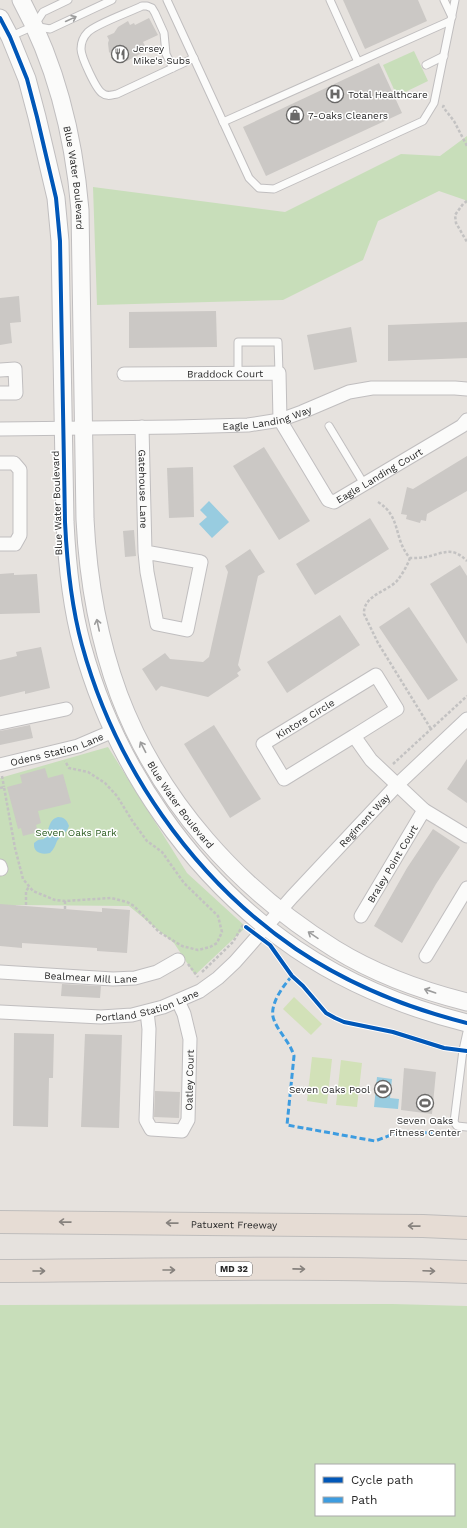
<svg xmlns="http://www.w3.org/2000/svg" width="467" height="1528" font-family="'Work Sans',sans-serif">
<style>
.green{fill:#c8deba;fill-rule:evenodd}
.pitch{fill:#d2e1b8}
.water{fill:#98cce0}
.building{fill:#cbc8c5}
.lines{fill:none;stroke-linecap:round;stroke-linejoin:round}
.service-casing{stroke:#c0bebf;stroke-width:9}
.minor-casing{stroke:#c0bebf;stroke-width:15}
.tertiary-casing{stroke:#c0bebf;stroke-width:19}
.motorway-casing{stroke:#bfbdbc;stroke-width:24}
.path{stroke:#c3c2c2;stroke-width:2.5;stroke-dasharray:3 2;stroke-linecap:butt}
.service{stroke:#fbfbfa;stroke-width:7}
.minor{stroke:#fbfbfa;stroke-width:13}
.tertiary{stroke:#fbfbfa;stroke-width:17}
.motorway{stroke:#e6dcd4;stroke-width:22}
.quiet{stroke:#3d9ce0;stroke-width:3;stroke-dasharray:6 3;stroke-linecap:butt}
.cycleway-casing{stroke:#fff;stroke-width:6}
.cycleway{stroke:#0057b8;stroke-width:4}
.oneway{stroke:#9c9c9c}
.oneway2{stroke:#87827e}
.labels{text-anchor:middle;dominant-baseline:central;stroke-width:3;stroke-linejoin:round;paint-order:stroke}
.shield{fill:#fff;stroke:#686868;stroke-width:1}
.shield-label{font-size:9px;font-weight:bold;fill:#282828}
.poi-label{font-size:10px;fill:#282828;stroke:#fff;text-anchor:start}
.street-label{font-size:10px;fill:#282828;stroke:#fff}
.park-label{font-size:10px;fill:#2b5c20;stroke:#fff}
</style>
<rect width="100%" height="100%" fill="#e6e2de"/>
<g class="green">
<polygon points="414,51 428,81 397,96 383,65"/>
<polygon points="467,136 467,204 465,200 439,191 378,221 363,260 283,300 97,305 93,187 285,212 401,154 440,156"/>
<polygon points="108,747 187,873 246,927 195,975 174,943 129,906 16,905 0,936 0,778"/>
<path d="M392,1304L467,1306V1528H0V1305ZM316,1465H454V1515H316Z"/>
</g>
<g class="pitch">
<polygon points="294,997 322,1024 311,1035 283,1009"/>
<polygon points="312,1057 332,1059 327,1104 307,1101"/>
<polygon points="341,1060 362,1063 357,1107 336,1105"/>
</g>
<g class="water">
<polygon points="209,501 229,522 212,538 199,524 207,517 200,510"/>
<path d="M58,817C64,817 67,820 69,826C66,834 61,835 57,841C55,846 54,849 50,853C42,855 33,853 34,843L38,840L44,839C50,832 47,820 58,817Z"/>
<polygon points="377,1077 392,1079 390,1098 399,1099 398,1109 374,1107"/>
</g>
<g class="building">
<polygon points="343,0 418,0 427,21 365,49"/>
<polygon points="149,18 158,35 143,42 145,46 140,48 142,53 127,61 126,59 120,62 109,52 108,43 109,40 107,36 114,33 118,27 128,21 130,25 134,23 135,25"/>
<polygon points="379,63 402,113 266,176 243,127"/>
<polygon points="19,296 21,322 10,323 12,343 0,345 0,298"/>
<polygon points="216,311 217,347 129,348 129,312"/>
<polygon points="467,322 467,358 388,361 388,325"/>
<polygon points="351,327 357,362 314,370 307,335"/>
<polygon points="264,447 310,521 279,540 233,466"/>
<polygon points="467,456 467,491 427,514 426,521 421,520 420,523 406,519 407,515 401,514 407,487 413,489"/>
<polygon points="193,467 194,517 169,518 167,468"/>
<polygon points="370,518 389,549 315,595 296,564"/>
<polygon points="134,530 136,556 125,557 123,531"/>
<polygon points="250,549 265,572 258,576 238,665 241,670 237,673 239,676 208,697 161,686 156,691 142,669 165,653 170,659 203,662 209,657 228,572 225,566"/>
<polygon points="460,565 467,576 467,644 430,584"/>
<polygon points="14,573 14,575 37,574 40,613 0,614 0,574"/>
<polygon points="409,607 458,680 428,700 379,627"/>
<polygon points="340,615 360,645 287,693 267,662"/>
<polygon points="41,647 50,688 25,694 25,691 0,697 0,660 17,656 16,652"/>
<polygon points="30,725 33,738 0,745 0,731"/>
<polygon points="214,725 261,799 230,818 184,744"/>
<polygon points="467,759 467,803 447,789"/>
<polygon points="45,768 48,778 63,774 71,803 38,811 41,823 36,825 38,832 23,836 21,828 18,829 7,787 22,783 20,775"/>
<polygon points="433,829 460,847 436,884 402,943 374,926 407,868"/>
<polygon points="0,904 102,912 102,908 130,910 127,953 97,951 97,948 22,943 22,948 0,946"/>
<polygon points="62,984 101,986 100,998 61,996"/>
<polygon points="14,1033 54,1034 53,1078 49,1078 48,1127 13,1126"/>
<polygon points="85,1034 122,1035 119,1128 81,1127"/>
<polygon points="404,1068 436,1072 432,1114 401,1110"/>
<polygon points="155,1091 180,1092 179,1118 154,1117"/>
</g>
<g class="lines">
<g class="service-casing">
<g id="service">
<polyline points="167,0 249,178 259,188 274,189 423,121 434,103 455,0"/>
<polyline points="330,0 358,62"/>
<polyline points="444,0 452,17"/>
<polyline points="34,26 43,12 68,0"/>
<polyline points="9,37 34,26 50,29 112,0"/>
<polyline points="426,65 444,56"/>
<path d="M173,68L166,54L164,33L155,13L152,8L147,6H142C130,12 96,24 88,32C84,36 81,43 81,49C81,57 96,89 102,93C107,97 111,95 117,94L194,58"/>
<polyline points="223,122 450,21"/>
<polyline points="238,373 238,342 278,342 279,373"/>
<polyline points="329,426 364,484"/>
<polyline points="467,1032 463,1050 454,1122 457,1126 467,1127"/>
</g>
</g>
<g class="minor-casing">
<g id="minor">
<polyline points="0,370 15,369 16,393 0,393"/>
<path id="s1" d="M124,374L279,373L280,420L328,500L334,502L462,426L467,420"/>
<path id="s2" d="M142,427L145,552L147,572L157,624L187,630L201,562L145,552"/>
<path id="s3" d="M0,429L176,427L248,425L280,420L302,412L349,392L372,388H455L467,389"/>
<polyline points="0,463 14,463 20,470 20,535 15,544 0,544"/>
<polyline points="0,723 66,709"/>
<path id="s4" d="M354,736L284,779L263,744L376,675L397,709L354,736L371,760L424,810L467,836"/>
<path id="s5" d="M0,765L78,746L113,731"/>
<polyline points="0,866 1,869"/>
<path id="s6" d="M361,916L424,810"/>
<polyline points="426,956 467,888"/>
<path id="s7" d="M0,972L113,979L135,978L157,972L178,960"/>
<path id="s8" d="M0,1012L101,1017L132,1015L163,1007L200,991L218,978L235,962L292,897L397,785L467,719"/>
<path id="s9" d="M147,1012L149,1029L146,1120L151,1129L182,1131L188,1120L190,1039L184,1014L178,1001"/>
</g>
</g>
<g class="tertiary-casing">
<g id="tertiary">
<path id="s10" d="M21,0C56,64 74,138 80,210L85,519C88,580 98,638 119,695C159,801 239,890 335,949C374,973 423,991 467,1002"/>
<path d="M0,18L10,37L27,79L37,117L56,198L60,241L65,522C67,564 71,605 82,645C115,766 192,878 296,949C348,984 407,1008 467,1023"/>
</g>
</g>
<g class="motorway-casing">
<g id="motorway">
<path id="s11" d="M0,1222L423,1226L467,1228"/>
<path d="M0,1271C156,1270 312,1266 467,1272"/>
</g>
</g>
<g class="path">
<polyline points="444,105 443,107 454,121 467,146"/>
<polyline points="467,201 463,204 455,215 456,223 467,242"/>
<path d="M378,502C402,517 393,539 410,558C416,558 421,558 426,557C444,553 452,546 467,561"/>
<path d="M410,558C407,566 402,575 396,582C385,592 363,596 364,614L378,643L431,729"/>
<polyline points="393,764 467,696"/>
<polyline points="2,776 4,787"/>
<polyline points="0,788 4,787 15,848 23,879 33,891 55,900 65,901 111,898 127,902 134,906 159,932 182,946 198,950 210,947 217,943 222,932 218,916 184,883 162,852 147,841 133,822 117,796 105,783 88,772 69,768 65,761"/>
<polyline points="26,905 26,891 29,887"/>
<polyline points="65,909 65,901"/>
<polyline points="188,964 198,977"/>
<polyline points="202,972 233,942 243,925"/>
</g>
<use href="#service" class="service"/>
<use href="#minor" class="minor"/>
<use href="#tertiary" class="tertiary"/>
<use href="#motorway" class="motorway"/>
<path class="quiet" d="M292,976C283,986 268,1006 274,1020C279,1033 290,1042 294,1056L287,1125L375,1141L399,1132L436,1133"/>
<g class="cycleway-casing">
<g id="cycleway">
<path d="M0,18L10,37L27,79L37,117L56,198L60,241L65,522C67,564 71,605 82,645C115,766 192,878 296,949C348,984 407,1008 467,1023"/>
<polyline points="246,927 270,945 292,976 303,986 326,1013 335,1018 344,1022 393,1032 444,1048 467,1051"/>
</g>
</g>
<use href="#cycleway" class="cycleway"/>
</g>
<defs><path id="oneway-shaft" d="M-6 0H5M1.5-3L5.5 0L1.5 3" fill="none" stroke-width="1.6" stroke-linecap="round" stroke-linejoin="round"/></defs>
<g class="oneway">
<use href="#oneway-shaft" transform="translate(71 19) rotate(-25)"/>
<use href="#oneway-shaft" transform="translate(98 625) rotate(-102)"/>
<use href="#oneway-shaft" transform="translate(143 747) rotate(-117)"/>
<use href="#oneway-shaft" transform="translate(313 935) rotate(-146)"/>
<use href="#oneway-shaft" transform="translate(430 991) rotate(-161)"/>
</g>
<g class="oneway2">
<use href="#oneway-shaft" transform="translate(65 1222) rotate(-179)"/>
<use href="#oneway-shaft" transform="translate(172 1223) rotate(-179)"/>
<use href="#oneway-shaft" transform="translate(414 1226) rotate(-179)"/>
<use href="#oneway-shaft" transform="translate(299 1269) rotate(1)"/>
<use href="#oneway-shaft" transform="translate(169 1270)"/>
<use href="#oneway-shaft" transform="translate(39 1271)"/>
<use href="#oneway-shaft" transform="translate(429 1271) rotate(2)"/>
</g>
<defs>
<g id="restaurant-ring" transform="scale(0.9)"><circle r="9.5" fill="#fff" stroke="#6a6968" stroke-width="1.5"/><path d="M-5-6h1v4h1v-4h1v4h1v-4h1v5L-1.5 .5V6h-2V.5L-5-1ZM5-6V6H3V1.5H1.5Q1.5-4 5-6Z" fill="#6a6968"/></g>
<g id="hospital-ring" transform="scale(0.9)"><circle r="9.5" fill="#fff" stroke="#6a6968" stroke-width="1.5"/><path d="M-5-5h3v3.5h4V-5h3V5h-3V1.5h-4V5h-3Z" fill="#6a6968"/></g>
<g id="shop-ring" transform="scale(0.9)"><circle r="9.5" fill="#fff" stroke="#6a6968" stroke-width="1.5"/><path d="M-5-2.5h2.3a2.7 3.5 0 0 1 5.4 0H5L5.5 6h-11ZM-1.5-2.5h3a1.5 2.3 0 0 0-3 0Z" fill="#6a6968"/></g>
<g id="stadium-ring" transform="scale(0.9)"><circle r="9.5" fill="#fff" stroke="#6a6968" stroke-width="1.5"/><path d="M0-5a6.5 5 0 1 0 0 10a6.5 5 0 1 0 0-10ZM-3.5-1.8h7v3.6h-7Z" fill="#6a6968"/></g>
</defs>
<g fill-rule="evenodd">
<use href="#restaurant-ring" x="120" y="54"/>
<use href="#hospital-ring" x="335" y="94"/>
<use href="#shop-ring" x="295" y="115"/>
<use href="#stadium-ring" x="383" y="1089"/>
<use href="#stadium-ring" x="425" y="1103"/>
</g>
<g class="labels">
<rect class="shield" x="216" y="1262" width="36" height="14" rx="3"/>
<g class="shield-label">
<text x="234" y="1269">MD 32</text>
</g>
<g class="poi-label">
<text x="133" y="48">Jersey<tspan x="133" dy="12">Mike's Subs</tspan></text>
<text x="348" y="94">Total Healthcare</text>
<text x="308" y="115">7-Oaks Cleaners</text>
<text x="370" y="1089" text-anchor="end">Seven Oaks Pool</text>
<text x="425" y="1120" text-anchor="middle">Seven Oaks<tspan x="425" dy="12">Fitness Center</tspan></text>
</g>
<g class="street-label">
<text stroke="none"><textPath href="#s10" startOffset="187">Blue Water Boulevard</textPath></text>
<text stroke="none"><textPath href="#s1" startOffset="101">Braddock Court</textPath></text>
<text stroke="none"><textPath href="#s3" startOffset="268">Eagle Landing Way</textPath></text>
<text stroke="none"><textPath href="#s1" startOffset="354">Eagle Landing Court</textPath></text>
<text stroke="none"><textPath href="#s2" startOffset="62">Gatehouse Lane</textPath></text>
<text transform="translate(57 503) rotate(-92)">Blue Water Boulevard</text>
<text stroke="none"><textPath href="#s4" startOffset="172">Kintore Circle</textPath></text>
<text stroke="none"><textPath href="#s5" startOffset="59">Odens Station Lane</textPath></text>
<text stroke="none"><textPath href="#s10" startOffset="835">Blue Water Boulevard</textPath></text>
<text stroke="none"><textPath href="#s8" startOffset="442">Regiment Way</textPath></text>
<text stroke="none"><textPath href="#s6" startOffset="61">Braley Point Court</textPath></text>
<text stroke="none"><textPath href="#s7" startOffset="91">Bealmear Mill Lane</textPath></text>
<text stroke="none"><textPath href="#s8" startOffset="149">Portland Station Lane</textPath></text>
<text stroke="none"><textPath href="#s9" startOffset="202">Oatley Court</textPath></text>
<text stroke="none"><textPath href="#s11" startOffset="234">Patuxent Freeway</textPath></text>
</g>
<g class="park-label">
<text x="76" y="832">Seven Oaks Park</text>
</g>
</g>
<rect x="315" y="1464" width="140" height="52" fill="#ffffff" stroke="#a9a9a9"/>
<rect x="323" y="1477" width="20" height="6" fill="#0057b8" stroke="#a9a9a9"/>
<text x="351" y="1484" font-size="12" fill="#282828">Cycle path</text>
<rect x="323" y="1497" width="20" height="6" fill="#3d9ce0" stroke="#a9a9a9"/>
<text x="351" y="1504" font-size="12" fill="#282828">Path</text>
</svg>
